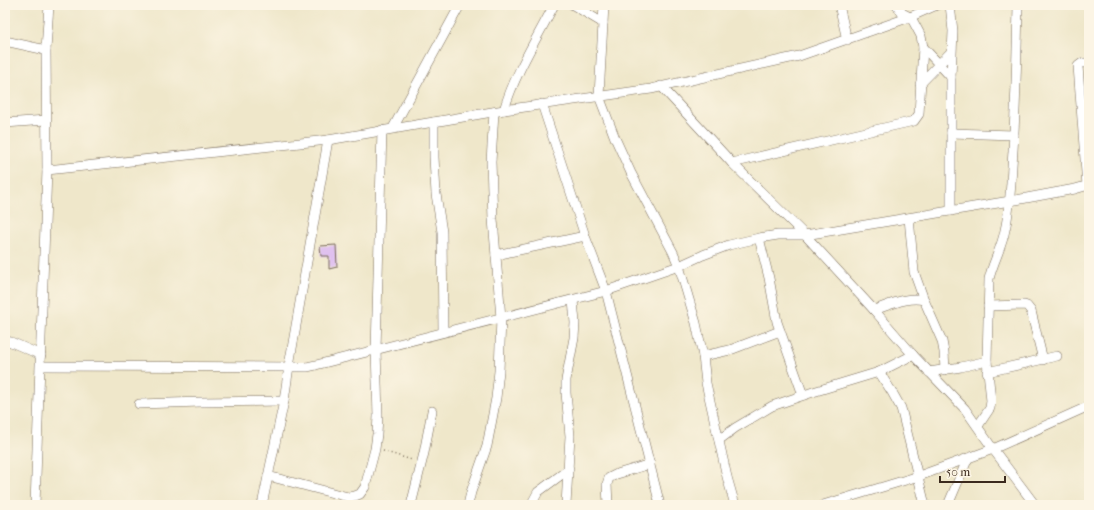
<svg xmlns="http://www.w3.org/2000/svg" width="1094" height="510" font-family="'IM FELL French Canon',serif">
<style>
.building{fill:#d7b0f2}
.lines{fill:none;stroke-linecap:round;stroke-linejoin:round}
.street-casing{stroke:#7a6c5a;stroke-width:10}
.path{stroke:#7a6c5a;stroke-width:1.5;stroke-dasharray:1 3;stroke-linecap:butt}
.street{stroke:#fff;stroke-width:9}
</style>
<rect width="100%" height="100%" fill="#fcf5e5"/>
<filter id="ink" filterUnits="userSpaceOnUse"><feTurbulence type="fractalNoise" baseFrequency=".025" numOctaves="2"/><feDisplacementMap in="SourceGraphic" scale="8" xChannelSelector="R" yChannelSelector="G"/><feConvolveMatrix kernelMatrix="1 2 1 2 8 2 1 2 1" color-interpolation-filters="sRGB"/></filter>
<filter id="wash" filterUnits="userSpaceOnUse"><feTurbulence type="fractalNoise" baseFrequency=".012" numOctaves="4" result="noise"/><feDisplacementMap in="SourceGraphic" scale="16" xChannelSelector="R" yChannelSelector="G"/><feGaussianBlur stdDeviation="0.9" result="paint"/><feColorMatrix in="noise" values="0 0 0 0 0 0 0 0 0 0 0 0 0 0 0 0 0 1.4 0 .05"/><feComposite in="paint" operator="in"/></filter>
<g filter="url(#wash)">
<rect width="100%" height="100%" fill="#efe7ca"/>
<g id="blocks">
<polygon class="building" points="336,245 337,267 329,269 329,256 321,256 320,246"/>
</g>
</g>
<g filter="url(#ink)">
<use href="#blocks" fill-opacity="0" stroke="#7a6c5a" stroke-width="1"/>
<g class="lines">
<g class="street-casing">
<g id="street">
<polyline points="573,5 603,23"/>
<polyline points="604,5 599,96 615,138 631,173 673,252 679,266 696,323 703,356 706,383 727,477 735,505"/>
<polyline points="839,5 847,40"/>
<polyline points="950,5 953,31 951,77 951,211"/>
<polyline points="5,41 46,50"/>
<polyline points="923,47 951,77"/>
<polyline points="920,84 951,52"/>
<polyline points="661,86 732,163 805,235 874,310 913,355 965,409 993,449 1035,505"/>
<polyline points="542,104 585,236 606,291 660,505"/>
<path d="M504,110C515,73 536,40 554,5"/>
<polyline points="434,122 434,157 436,194 442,232 443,332"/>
<polyline points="5,123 46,120"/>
<polyline points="393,128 460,5"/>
<polyline points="951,133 1014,135"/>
<polyline points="732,163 914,121 919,114 923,47 921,36 913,21 910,17 902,13 897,5"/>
<polyline points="47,170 328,140 504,110 651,89 799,56 910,17 937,5"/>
<polyline points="1087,186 1078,66 1082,63 1089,63"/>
<polyline points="909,218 914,272 924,300 942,341 944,352 945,370"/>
<polyline points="759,238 769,278 777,322 803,395"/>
<polyline points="496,255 585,236"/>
<polyline points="988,306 1024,305 1027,306 1031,311 1043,360"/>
<path d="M874,310C890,305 907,296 924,300"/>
<polyline points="5,341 11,342 41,355"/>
<polyline points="703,356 730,350 780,331"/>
<polyline points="41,366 307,367 316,365 606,291 679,266 703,255 729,245 759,238 778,235 805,235 1010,201 1075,189 1089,185"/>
<polyline points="879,372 892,392 901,408 925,505"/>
<polyline points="929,372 961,367 987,361"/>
<polyline points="987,372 1057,356"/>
<polyline points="139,404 201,402 284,401"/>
<path d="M978,426L990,408L991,401L987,361L989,279C993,262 1002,247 1005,230C1011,204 1011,177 1013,151C1016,102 1017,54 1018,5"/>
<polyline points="719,440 735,428 772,406 813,392 879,372 913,355"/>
<polyline points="268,476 348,497 355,496 360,494 365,487 375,449 377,434 378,416 376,350 382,130"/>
<polyline points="35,505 47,170 46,50 49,5"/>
<polyline points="262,505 284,401 289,366 328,140"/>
<polyline points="411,505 424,453 432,411"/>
<polyline points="468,505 471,492 487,446 496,398 499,371 501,318 493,219 491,162 494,112"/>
<polyline points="531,505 538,492 569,469"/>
<polyline points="566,505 570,436 566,393 566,380 574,338 575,323 573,300"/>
<polyline points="608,505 607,484 609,478 617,474 650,464"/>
<polyline points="823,505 919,476 993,449 1089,406"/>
<polyline points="948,505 968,458"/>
</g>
</g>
<polyline class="path" points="383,451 412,460"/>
<use href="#street" class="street"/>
</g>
</g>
<rect width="1094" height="510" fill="none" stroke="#fcf5e5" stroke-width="20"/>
<path d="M940 476v6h65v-6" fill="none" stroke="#3b2a1e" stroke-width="2"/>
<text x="946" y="476" font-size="12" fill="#3b2a1e" stroke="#fcf5e5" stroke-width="3" paint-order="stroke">50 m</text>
</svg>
